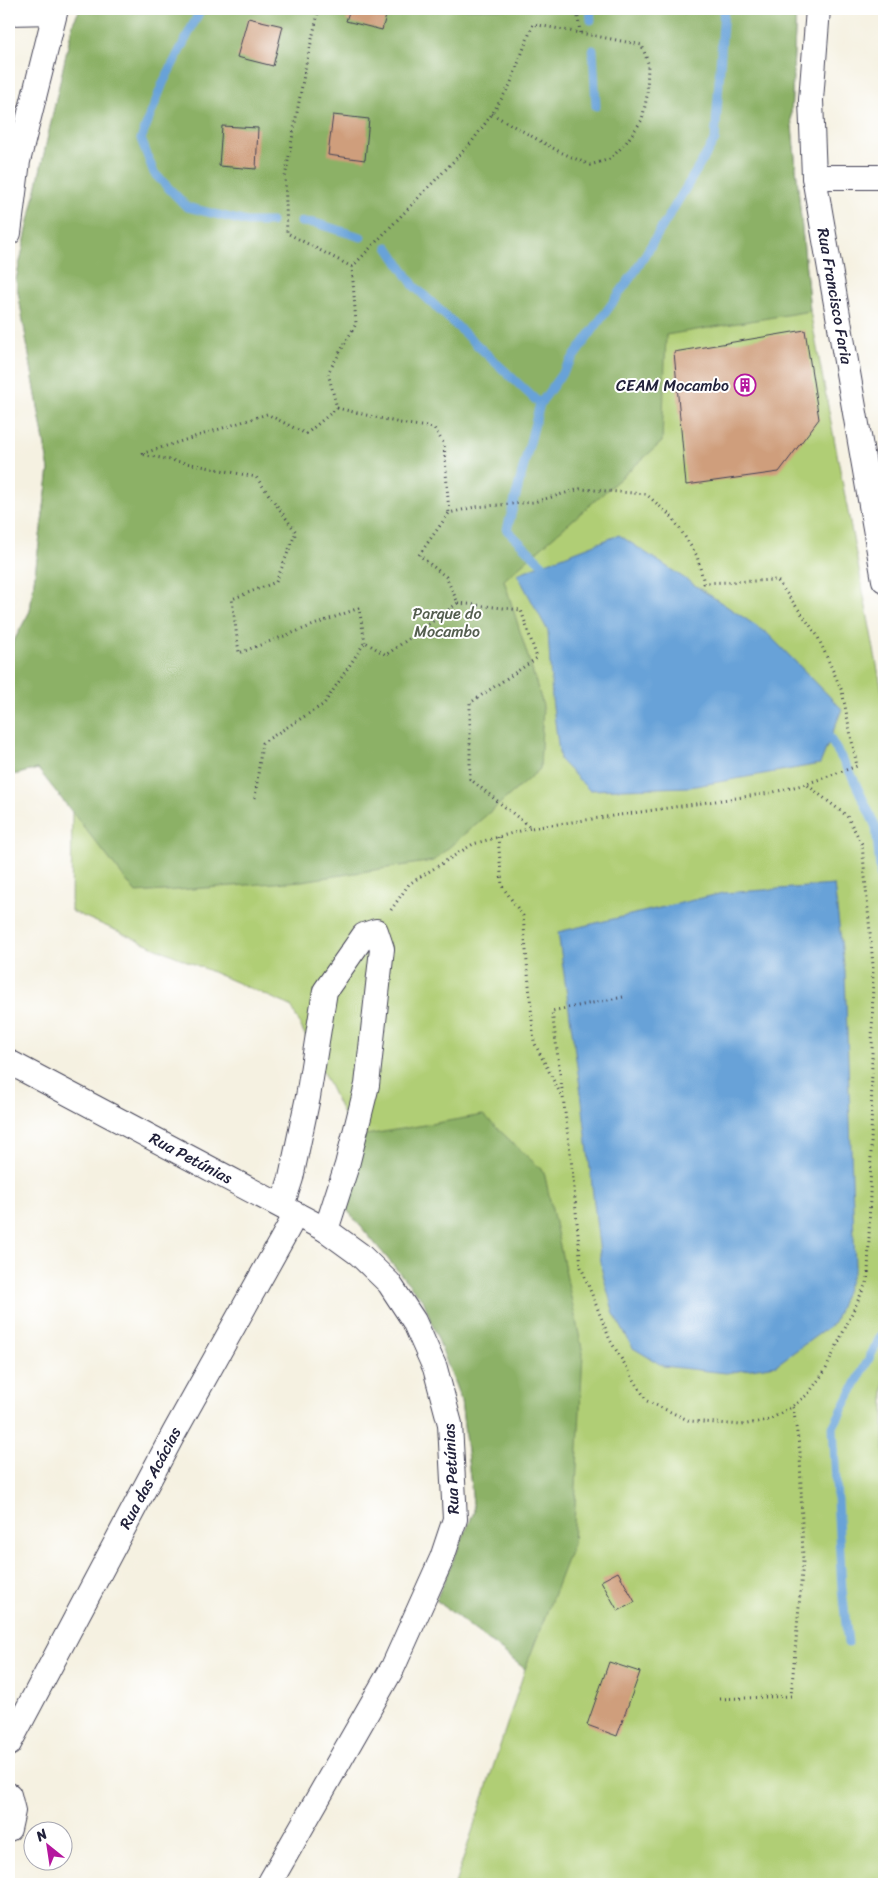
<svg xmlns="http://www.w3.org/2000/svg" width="893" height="1893" font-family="Sriracha,sans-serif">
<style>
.green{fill:#b0ce75;stroke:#697858}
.forest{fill:#8cb166;stroke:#576a50}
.water{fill:#68a2d8;stroke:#45628a}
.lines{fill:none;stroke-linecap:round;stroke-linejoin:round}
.stream{stroke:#68a2d8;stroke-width:9}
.building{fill:#cf9e7c}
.minor-casing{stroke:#424154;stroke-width:26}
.path{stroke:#424154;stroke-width:3;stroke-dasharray:1 4;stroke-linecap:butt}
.minor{stroke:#fff;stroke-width:24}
.labels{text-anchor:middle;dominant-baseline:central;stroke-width:4;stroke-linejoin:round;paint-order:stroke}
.street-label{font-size:16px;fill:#22223b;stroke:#fff}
.poi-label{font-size:16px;fill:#22223b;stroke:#fff;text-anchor:end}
.park-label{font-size:16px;fill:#545e4f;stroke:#fff}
</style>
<rect width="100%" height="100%" fill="#fff"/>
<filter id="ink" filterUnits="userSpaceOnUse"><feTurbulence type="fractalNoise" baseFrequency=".02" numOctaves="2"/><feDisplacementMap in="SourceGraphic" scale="10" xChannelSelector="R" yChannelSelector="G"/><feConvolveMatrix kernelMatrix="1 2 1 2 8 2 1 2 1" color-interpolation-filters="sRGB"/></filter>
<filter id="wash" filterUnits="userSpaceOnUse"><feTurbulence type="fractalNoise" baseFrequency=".0096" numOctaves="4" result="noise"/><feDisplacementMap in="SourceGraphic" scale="20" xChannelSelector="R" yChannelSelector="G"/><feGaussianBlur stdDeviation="1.12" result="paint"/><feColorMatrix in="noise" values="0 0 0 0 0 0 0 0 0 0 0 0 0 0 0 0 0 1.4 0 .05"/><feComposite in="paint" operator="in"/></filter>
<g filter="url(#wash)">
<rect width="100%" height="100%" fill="#f5f1e1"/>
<polygon class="green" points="80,9 796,9 791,116 810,311 884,702 884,1884 455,1884 525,1669 436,1600 474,1512 461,1400 424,1302 347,1210 354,1137 291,1006 71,911 72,809 38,769 9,776 9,650 30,611 49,470 16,280 73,23"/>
<g class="forest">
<polygon points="80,9 796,9 791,116 810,311 666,335 662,442 504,580 543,705 540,769 433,861 302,881 136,893 38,769 9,776 9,650 30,611 49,470 16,280 73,23"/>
<polygon points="483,1115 544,1172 583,1353 573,1544 525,1669 436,1600 474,1512 461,1400 424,1302 347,1210 354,1137"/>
</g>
<g class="water">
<polygon points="619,535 767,633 842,709 820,764 690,787 589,790 560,760 552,699 548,631 517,574"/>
<polygon points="834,885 845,972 855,1267 834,1323 776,1365 726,1373 663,1366 633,1348 614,1314 602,1271 582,1101 558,932 723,893"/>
</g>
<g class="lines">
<g class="stream">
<polyline points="201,9 163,83 141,139 154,173 187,207 247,222 271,222"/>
<polyline points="590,9 591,20"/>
<polyline points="593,50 596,106"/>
<polyline points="301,222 315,223 361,237"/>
<polyline points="388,247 414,286 540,404"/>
<polyline points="551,573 507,530 540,404 636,270 715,140 724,9"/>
<polyline points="825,730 851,774 876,827 884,909"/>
<polyline points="848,1643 842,1589 833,1427 884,1330"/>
</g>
</g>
<g id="blocks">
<g class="building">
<polygon points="350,9 388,9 382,30 346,21"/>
<polygon points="248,18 283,26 273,66 237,57"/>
<polygon points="333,115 369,119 365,160 328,155"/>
<polygon points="222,126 258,128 256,169 219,166"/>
<polygon points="805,330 819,419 779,472 686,485 674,352"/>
<polygon points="618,1572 635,1602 618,1611 601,1581"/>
<polygon points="609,1662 640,1672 617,1736 587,1725"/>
</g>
</g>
</g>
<g filter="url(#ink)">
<use href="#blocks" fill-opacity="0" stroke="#424154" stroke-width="1"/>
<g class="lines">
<g class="minor-casing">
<g id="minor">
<polyline points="818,9 811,100 814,177 884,580"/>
<polyline points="9,13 54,12"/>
<polyline points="814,177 884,177"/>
<polyline points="9,233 18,161 56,9"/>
<polyline points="9,1062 326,1230 359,1254 389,1283 414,1321 435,1368 450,1424 455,1519 442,1558 393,1667 269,1884"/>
<polyline points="282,1206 291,1178 308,1097 325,991 364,935 376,931 382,949 367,1085 347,1165 326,1230"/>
<polyline points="9,1744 174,1433 296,1214"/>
<polyline points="9,1795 13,1811 9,1829"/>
</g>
</g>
<g class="path">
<polyline points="319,9 306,64 285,177 287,233 352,267 356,324 328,373 337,408 306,434 267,414 141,454 256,477 296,532 276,582 232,599 239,653 359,608 365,642"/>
<polyline points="492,114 560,152 590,165 610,159 625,144 642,120 647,96 648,63 642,45 580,33"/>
<polyline points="352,267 471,143 492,114 510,85 533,24 580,33 577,9"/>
<polyline points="337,408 400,423 434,428 444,444 449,513"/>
<polyline points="458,603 521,610 537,658 470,703 470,779 531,828 770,793 806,784 847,816 862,844 873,965 871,1153 868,1279 825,1371 808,1394 793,1406 769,1420 742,1425 690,1421 647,1401 610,1340 581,1267 572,1167 552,1011 623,997"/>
<polyline points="255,798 262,743 324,704 365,642 386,655 458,603 446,577 419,555 449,513 475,507 534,502 580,489 646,494 673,518 697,556 704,583 777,580 817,635 842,691 857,766 806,784"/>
<polyline points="498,837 502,886 523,916 534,1042 561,1095"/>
<polyline points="391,910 409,884 473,844 531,828"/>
<polyline points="720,1699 791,1696 803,1561 800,1452 793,1407"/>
</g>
<use href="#minor" class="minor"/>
</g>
</g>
<defs>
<g id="building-ring" transform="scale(1.125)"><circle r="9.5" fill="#fff" stroke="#b5179e" stroke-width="1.5"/><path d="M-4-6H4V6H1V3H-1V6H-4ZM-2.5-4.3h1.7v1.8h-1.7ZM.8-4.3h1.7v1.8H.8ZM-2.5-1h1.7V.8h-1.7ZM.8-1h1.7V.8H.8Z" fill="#b5179e"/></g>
</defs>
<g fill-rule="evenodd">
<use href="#building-ring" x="745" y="385"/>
</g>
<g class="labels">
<g class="street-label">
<text transform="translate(835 296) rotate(80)">Rua Francisco Faria</text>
<text transform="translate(191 1158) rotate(28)">Rua Petúnias</text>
<text transform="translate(451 1469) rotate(-93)">Rua Petúnias</text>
<text transform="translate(150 1478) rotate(-62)">Rua das Acácias</text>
</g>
<g class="poi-label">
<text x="729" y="385">CEAM Mocambo</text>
</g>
<g class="park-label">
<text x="447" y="613">Parque do<tspan x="447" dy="18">Mocambo</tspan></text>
</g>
</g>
<rect width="893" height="1893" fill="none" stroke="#fff" stroke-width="30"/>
<g transform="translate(48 1846) rotate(330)"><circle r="24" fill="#ffffff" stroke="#a7a7b1"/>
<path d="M0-4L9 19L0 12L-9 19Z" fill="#b5179e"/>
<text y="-8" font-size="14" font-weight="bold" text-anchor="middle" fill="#22223b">N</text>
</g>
</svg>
